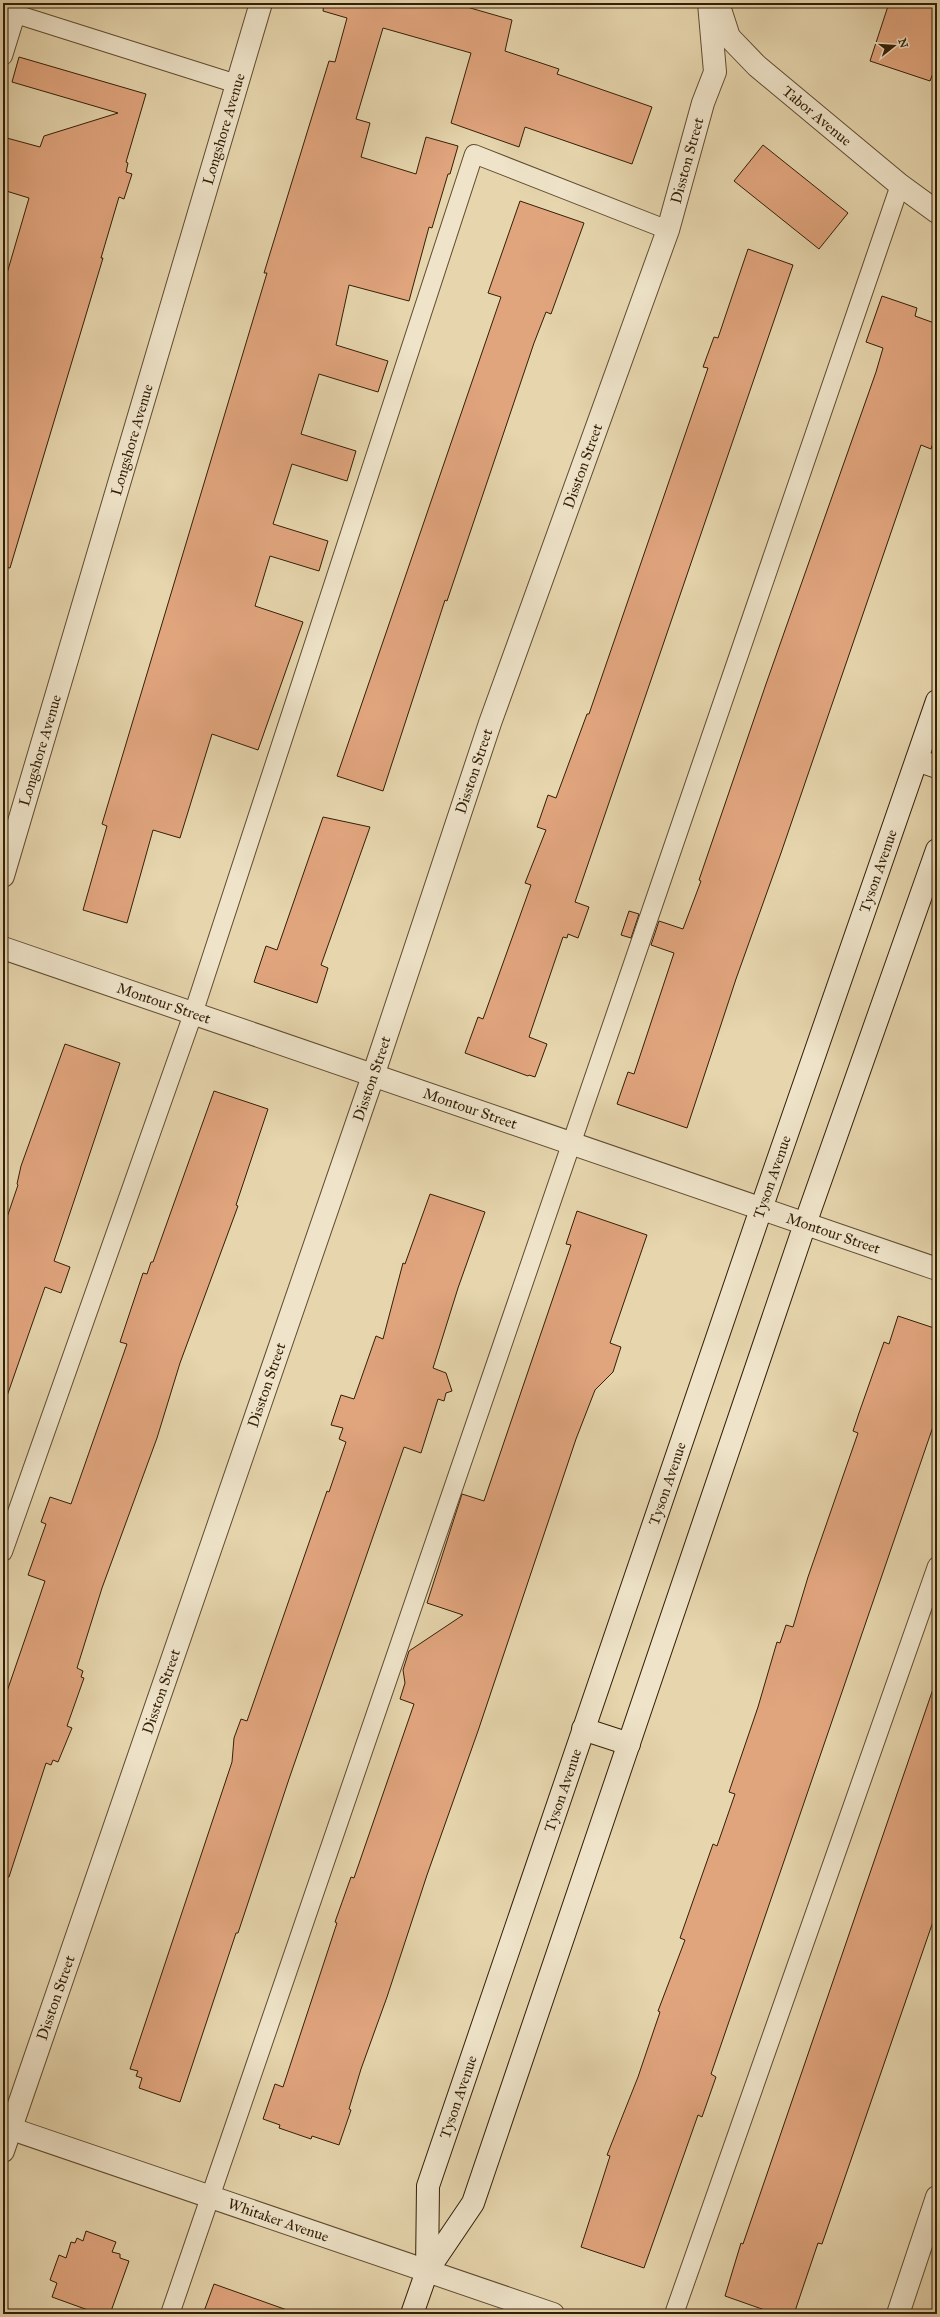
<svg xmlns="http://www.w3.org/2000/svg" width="940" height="2317" font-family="'IM FELL Great Primer',serif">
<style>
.building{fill:#e1a57e;stroke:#331f07}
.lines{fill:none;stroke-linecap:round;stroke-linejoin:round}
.lane-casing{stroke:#604c30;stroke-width:20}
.street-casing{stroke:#604c30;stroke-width:24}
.secondary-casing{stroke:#331f07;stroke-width:24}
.lane{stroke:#efe4ca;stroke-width:18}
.street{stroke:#efe4ca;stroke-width:22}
.secondary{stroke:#efe4ca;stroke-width:22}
.labels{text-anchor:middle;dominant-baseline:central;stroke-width:4;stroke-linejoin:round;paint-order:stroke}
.street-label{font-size:15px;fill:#331f07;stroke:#efe4ca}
</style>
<rect width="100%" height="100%" fill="#e6d5ad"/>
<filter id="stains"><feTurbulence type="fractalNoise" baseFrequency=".005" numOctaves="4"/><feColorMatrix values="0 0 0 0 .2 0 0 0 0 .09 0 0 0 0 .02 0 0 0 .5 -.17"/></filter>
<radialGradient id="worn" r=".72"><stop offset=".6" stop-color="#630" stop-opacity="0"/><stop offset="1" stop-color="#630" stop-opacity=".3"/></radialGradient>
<g class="building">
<polygon points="324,3 453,3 512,20 505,51 559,69 557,74 652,107 632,164 525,127 519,147 451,123 471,53 383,28 356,119 370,123 361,157 416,174 426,137 458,146 450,174 448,174 432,228 429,227 409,301 349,285 336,345 388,361 378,392 319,374 301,434 356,451 347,481 292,464 273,524 328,541 319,571 270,556 255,606 303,622 258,750 212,734 180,838 153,830 127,923 83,910 107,826 102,824 267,273 264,273 329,61 335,62 347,18 323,11"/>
<polygon points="889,3 937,3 937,63 930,81 870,61"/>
<polygon points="19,57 146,94 126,162 128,163 126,172 132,174 124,199 119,197 101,258 103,258 10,568 3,567 3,287 29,198 3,190 3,137 40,147 44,136 118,113 12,82"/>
<polygon points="763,145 848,213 819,249 734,181"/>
<polygon points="520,201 584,223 551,314 546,312 534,343 447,601 445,600 383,791 337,776 501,297 488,293"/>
<polygon points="748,249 793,265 575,902 589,907 578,938 568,934 567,938 563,937 529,1037 547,1044 535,1077 529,1075 528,1076 465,1053 478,1017 483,1019 531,885 525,883 546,830 537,827 548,795 556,798 587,714 589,714 708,368 703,367 714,337 718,338"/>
<polygon points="882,296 917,308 915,316 937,324 937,431 931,449 921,445 781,853 736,979 687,1128 617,1104 628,1072 634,1074 674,953 651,945 659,921 683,929 701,881 699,880 766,684 876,372 883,348 866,342"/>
<polygon points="323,817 370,827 321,965 328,968 317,1003 254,982 266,946 277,950"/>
<polygon points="629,911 639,914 631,938 621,935"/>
<polygon points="65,1044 120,1063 54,1261 70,1267 61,1293 45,1287 7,1396 3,1395 3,1229 18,1185 17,1184 21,1166"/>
<polygon points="214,1091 268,1109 236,1205 238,1206 180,1363 157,1438 102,1588 77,1668 83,1671 81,1677 84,1678 67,1726 72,1728 58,1762 53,1760 51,1765 46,1763 9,1877 3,1877 3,1703 45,1581 28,1575 46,1524 41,1522 50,1497 71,1504 127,1344 120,1342 143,1273 147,1274 151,1262 153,1262"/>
<polygon points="430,1194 485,1212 458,1288 433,1368 446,1373 452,1391 446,1393 444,1401 438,1399 421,1453 404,1447 289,1779 238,1933 236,1933 180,2102 139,2088 142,2078 136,2076 138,2071 130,2069 232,1762 234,1738 241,1719 247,1721 327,1491 329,1492 346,1442 339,1439 343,1428 331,1425 341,1395 354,1399 376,1336 383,1339 403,1263 405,1264"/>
<polygon points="577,1211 647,1235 610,1343 621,1347 613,1372 595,1390 576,1439 478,1731 427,1875 387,1997 361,2069 349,2109 351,2110 339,2145 312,2136 311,2139 279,2128 280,2125 263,2119 275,2084 283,2087 337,1923 335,1922 351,1877 354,1878 414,1704 400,1699 405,1683 403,1670 409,1651 463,1615 427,1603 462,1494 484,1501 571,1245 566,1244"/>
<polygon points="898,1316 937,1329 937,1415 711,2074 716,2077 702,2117 698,2115 644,2268 581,2247 610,2156 607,2155 638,2077 660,2012 658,2011 685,1940 680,1938 713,1844 717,1846 735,1794 729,1792 758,1707 777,1642 780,1643 786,1625 793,1627 808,1577 858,1433 853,1431 859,1413 884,1342 889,1344"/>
<polygon points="933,1689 937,1690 937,1910 822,2244 818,2243 794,2314 776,2314 725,2296 741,2243 743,2244"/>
<polygon points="86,2231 116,2242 112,2252 120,2254 120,2258 129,2261 110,2314 99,2314 52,2297 57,2283 50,2280 59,2255 66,2258 71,2242 75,2243 77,2238 83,2241"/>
<polygon points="214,2284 287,2310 287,2314 203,2314"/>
</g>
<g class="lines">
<g class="lane-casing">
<g id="lane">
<polyline points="3,10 237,84"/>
<polyline points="3,56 16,14"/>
<polyline points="3,1552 193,1014 474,154 668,230"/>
<polyline points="170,2314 900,185"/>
<polyline points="674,2314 937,1566"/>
</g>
</g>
<g class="street-casing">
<g id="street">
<path id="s1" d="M718,3L729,37L757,66L900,185L937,212"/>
<path id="s2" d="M3,876L261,3"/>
<path id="s3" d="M3,948L937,1269"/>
<path id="s4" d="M3,2126L553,2314"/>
<path id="s5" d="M3,2151L373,1076L490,723L668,230L703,103L715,72L709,3"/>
<polyline points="898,2314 937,2197"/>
</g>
</g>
<g class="secondary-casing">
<g id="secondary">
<polyline points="917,760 937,767"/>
<polyline points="583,1729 629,1744"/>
<path id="s6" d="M427,2271L428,2186L761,1209L937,701"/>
<polyline points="412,2314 427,2271 473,2203 805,1224 937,850"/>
</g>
</g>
<use href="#lane" class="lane"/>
<use href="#street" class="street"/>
<use href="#secondary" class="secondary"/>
</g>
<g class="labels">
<g class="street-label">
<text stroke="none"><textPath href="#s1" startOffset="154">Tabor Avenue</textPath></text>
<text stroke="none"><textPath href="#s2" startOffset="779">Longshore Avenue</textPath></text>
<text stroke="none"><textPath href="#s5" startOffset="2105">Disston Street</textPath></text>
<text stroke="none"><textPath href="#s2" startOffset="455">Longshore Avenue</textPath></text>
<text stroke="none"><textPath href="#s5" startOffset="1782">Disston Street</textPath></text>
<text stroke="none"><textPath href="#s2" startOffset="131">Longshore Avenue</textPath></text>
<text stroke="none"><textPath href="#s5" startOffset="1458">Disston Street</textPath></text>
<text stroke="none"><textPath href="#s6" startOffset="1475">Tyson Avenue</textPath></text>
<text stroke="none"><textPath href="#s3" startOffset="170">Montour Street</textPath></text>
<text stroke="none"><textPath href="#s5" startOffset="1134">Disston Street</textPath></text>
<text stroke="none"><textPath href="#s3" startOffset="494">Montour Street</textPath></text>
<text stroke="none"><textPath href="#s6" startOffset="1151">Tyson Avenue</textPath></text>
<text stroke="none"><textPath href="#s3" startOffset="878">Montour Street</textPath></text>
<text stroke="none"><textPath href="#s5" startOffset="810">Disston Street</textPath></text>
<text stroke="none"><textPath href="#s6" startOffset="827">Tyson Avenue</textPath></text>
<text stroke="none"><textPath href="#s5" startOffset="486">Disston Street</textPath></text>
<text stroke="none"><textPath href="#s6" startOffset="503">Tyson Avenue</textPath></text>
<text stroke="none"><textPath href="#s5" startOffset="162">Disston Street</textPath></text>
<text stroke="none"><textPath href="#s6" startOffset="179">Tyson Avenue</textPath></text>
<text stroke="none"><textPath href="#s4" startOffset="291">Whitaker Avenue</textPath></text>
</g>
</g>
<rect width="940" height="2317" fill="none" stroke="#e6d5ad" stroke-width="16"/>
<rect x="4" y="4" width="932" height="2309" fill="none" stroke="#331f07" stroke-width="2"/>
<rect x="8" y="8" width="924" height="2301" fill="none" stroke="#331f07"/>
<g transform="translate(894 46) rotate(73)" stroke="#efe4ca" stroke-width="3" paint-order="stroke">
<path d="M0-3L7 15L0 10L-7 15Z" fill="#331f07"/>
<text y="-6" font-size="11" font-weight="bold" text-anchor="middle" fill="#331f07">N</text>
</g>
<rect width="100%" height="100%" filter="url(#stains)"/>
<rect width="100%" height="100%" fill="url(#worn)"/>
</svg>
